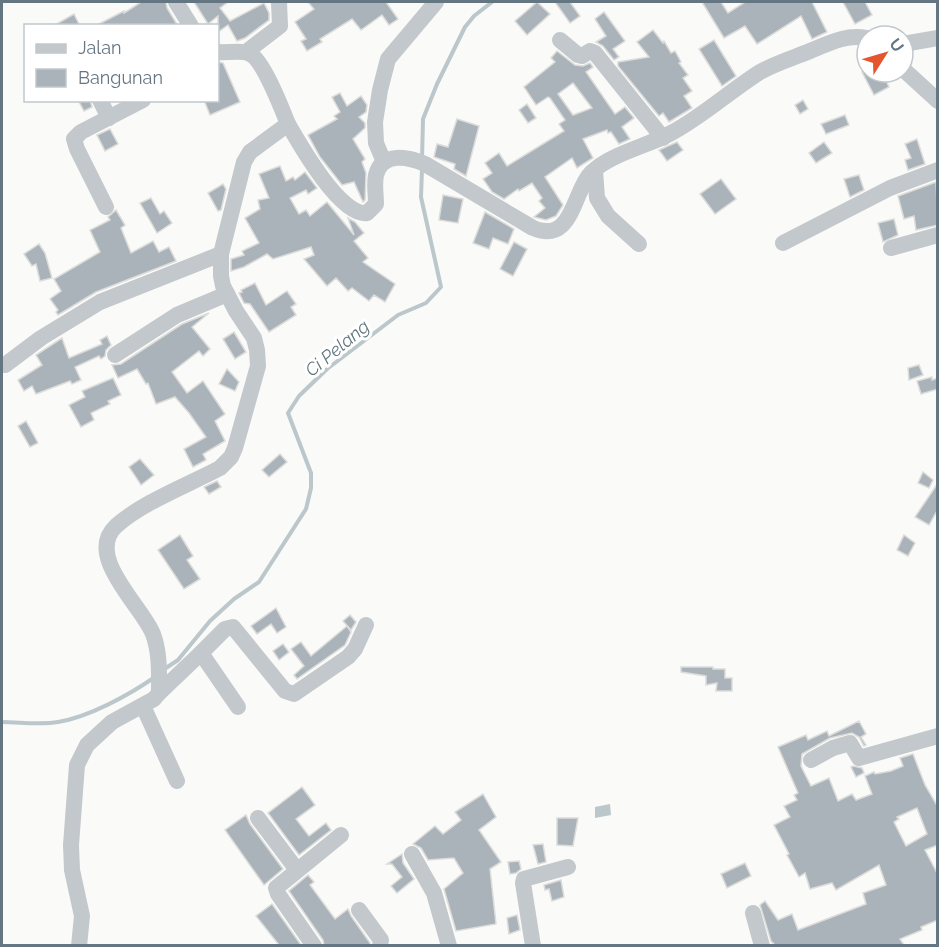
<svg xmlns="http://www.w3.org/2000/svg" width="939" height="947" font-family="Raleway,sans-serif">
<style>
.water{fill:#bbc7cb}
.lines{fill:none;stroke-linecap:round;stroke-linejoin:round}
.stream{stroke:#bbc7cb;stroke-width:4}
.building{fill:#aab3b9;stroke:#dcdcda;stroke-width:1.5;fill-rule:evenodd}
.minor{stroke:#c3c8cc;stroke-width:16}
.labels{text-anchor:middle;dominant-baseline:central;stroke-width:6;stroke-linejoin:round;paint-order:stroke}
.water-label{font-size:18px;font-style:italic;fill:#60757c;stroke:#fff}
</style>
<rect width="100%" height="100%" fill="#fafaf8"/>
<polygon class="water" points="610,804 611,815 595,818 595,807"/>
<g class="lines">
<g class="stream">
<polyline points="422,159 423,119 437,84 465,27 474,16 492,2"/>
<polyline points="163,670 178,660 210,621 234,599 259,582 306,509 311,488 311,473 288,413 299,396 327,369 398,315 426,303 441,287 421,197 422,169"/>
<path d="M2,722C19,722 40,725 58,722C89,717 129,695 155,677"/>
</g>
</g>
<g class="building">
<polygon points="141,2 166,2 167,8 178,26 95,26 124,11 124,13"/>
<polygon points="194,2 228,2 220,8 230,21 264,3 269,13 269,20 245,38 237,41 228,25 218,32 218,16 208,24"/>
<polygon points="308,2 386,2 398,19 389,25 382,15 361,30 352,19 320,39 322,42 307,51 301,41 306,39 295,22 314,9"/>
<polygon points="537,2 550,14 527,35 515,21"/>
<polygon points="555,2 570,2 580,16 570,23"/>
<polygon points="702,2 721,2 728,13 745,2 812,2 827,32 812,39 801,16 757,44 745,26 724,38"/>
<polygon points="843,2 865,2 872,15 855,24"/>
<polygon points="604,12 625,41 613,49 619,57 614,60 603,46 596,42 606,36 595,19"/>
<polygon points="74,14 80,26 53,26"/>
<polygon points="653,30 663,43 664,41 671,53 675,51 681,62 679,63 688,75 683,78 692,91 684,96 692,108 669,122 663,113 659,116 618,66 618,62 649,57 637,42"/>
<polygon points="714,40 736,76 722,86 699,49"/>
<path d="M557,51L575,65L583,66L590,63L593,67L586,72L615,114L625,107L634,118L622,127L630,139L619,144L611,132L608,133L607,130L583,139L593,158L577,168L572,158L545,177L563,205L556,216L546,220L534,217L545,208L539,201L542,198L532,183L519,191L518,189L504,199L492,192L483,179L492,173L485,163L499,153L507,166L564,131L559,124L565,120L550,98L548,97L536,105L524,87L555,62L551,58ZM573,83L592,108L573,115L558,94Z"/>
<polygon points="218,62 223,63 240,102 210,115 204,100 218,100"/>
<polygon points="862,72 882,72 889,87 874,95"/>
<polygon points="340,93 347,106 361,96 367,105 366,112 359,117 365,123 365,128 353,139 365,159 362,162 366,173 365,200 363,202 354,182 342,185 320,157 308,135 337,119 334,116 340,112 332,97"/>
<polygon points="78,100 90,100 92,107 84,111"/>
<polygon points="803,100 808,109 800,114 795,105"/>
<polygon points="527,104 536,118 528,123 519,110"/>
<polygon points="845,115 849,125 826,134 821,124"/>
<polygon points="457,119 479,126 466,176 454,169 455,164 434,157 437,144 448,147"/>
<polygon points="110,129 118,144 105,151 97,135"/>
<polygon points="917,139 925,164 908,170 905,160 911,158 905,144"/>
<polygon points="677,142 683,150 667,161 659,150"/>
<polygon points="824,142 832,153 816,163 809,153"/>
<polygon points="280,166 286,181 293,177 295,180 305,172 317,188 308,194 306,190 290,198 299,214 306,210 310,216 327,202 354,235 348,218 355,222 364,233 354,241 368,258 363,262 395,284 385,302 374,295 369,301 352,288 348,291 336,278 327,286 304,259 314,255 311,247 273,259 267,254 244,267 231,271 231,259 244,255 242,251 259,243 245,218 260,209 258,200 269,198 259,174"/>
<polygon points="859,175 864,190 850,197 844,179"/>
<polygon points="721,179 736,199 715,214 700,194"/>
<polygon points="936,182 938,225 916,230 914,216 904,219 898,196"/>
<polygon points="223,184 226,189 221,210 218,211 208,193"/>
<polygon points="443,195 463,199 458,223 439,220"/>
<polygon points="151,198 160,214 164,211 172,223 157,233 140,203"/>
<polygon points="116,210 125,225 121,228 131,253 153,241 159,252 169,247 176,261 96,292 58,315 56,312 58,310 50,299 61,291 54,279 100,252 90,230 110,220 108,217"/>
<polygon points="485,212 514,229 508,244 493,238 489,249 473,243"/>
<polygon points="894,219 898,235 883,242 878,223"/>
<polygon points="514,242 527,249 513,276 500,269"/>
<polygon points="39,244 45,253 52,278 40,281 36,264 32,266 24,254"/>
<polygon points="255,283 266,305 287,291 296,304 291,307 296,315 269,332 250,304 244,303 239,293 242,292 241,290"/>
<polygon points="209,313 192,327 210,349 203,356 199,351 172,372 187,393 203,381 225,414 215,421 225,441 203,454 206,460 193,467 184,449 206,437 189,413 175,397 156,404 148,383 146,384 137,369 118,378 112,365 121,364 182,324"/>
<polygon points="234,332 246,352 235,359 223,339"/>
<polygon points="107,336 111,345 106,350 105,356 101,359 99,356 75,367 81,380 72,384 70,381 36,394 32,386 24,391 18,380 42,365 36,355 62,338 69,358 102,344 100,340"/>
<polygon points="919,365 923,375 909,380 908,368"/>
<polygon points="227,369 239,382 235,391 219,384"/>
<polygon points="932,377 932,380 938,378 938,389 921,394 917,381"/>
<polygon points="113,378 121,395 108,401 110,404 91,413 94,420 81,427 69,405 85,397 82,391"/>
<polygon points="26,421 38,443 30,447 18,426"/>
<polygon points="280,454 287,462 269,477 262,470"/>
<polygon points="140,459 154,475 141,485 129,467"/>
<polygon points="923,472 933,480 929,488 918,483"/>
<polygon points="217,481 221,487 209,494 204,487"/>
<polygon points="938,483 938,509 929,525 915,517"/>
<polygon points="180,535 193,556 187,560 200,579 184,589 158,550"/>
<polygon points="904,535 915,543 908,556 897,550"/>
<polygon points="276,608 286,627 277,633 271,624 257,634 251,626"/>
<polygon points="350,615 356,622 351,630 343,621"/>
<polygon points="347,626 351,632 345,645 297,679 294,675 304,666 291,649 301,642 311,656"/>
<polygon points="283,644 289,652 279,660 273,651"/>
<polygon points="681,667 713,667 713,669 725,669 725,678 732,678 732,691 716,691 717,683 706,685 706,676 681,672"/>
<path d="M859,721L866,734L861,737L866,745L864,746L859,737L852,733L830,738L802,754L801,766L811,786L829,778L838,801L852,794L856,800L872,794L865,776L874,772L875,774L891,771L903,766L900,758L913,754L925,785L938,807V845L925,850L938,875V920L921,927L922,930L900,939L904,945H775L771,941L760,905L765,901L778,920L792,914L798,930L866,904L863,893L886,885L879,865L836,890L832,883L810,889L805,873L799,877L792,864L787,855L789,854L774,825L790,817L784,806L797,800L794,795L798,793L778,747L806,735L808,740L827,731L829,736ZM917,808L927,834L906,846L894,822L899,819L897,817Z"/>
<polygon points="853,766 862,768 864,773 856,777 851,767"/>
<polygon points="302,787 315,805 296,819 309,836 326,823 331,830 299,855 268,813"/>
<polygon points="483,794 496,817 479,830 501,862 490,869 496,924 456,931 444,889 463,873 454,858 428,860 421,848 413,844 435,826 443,834 461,820 455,812"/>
<polygon points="246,815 250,824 283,869 264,885 225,830"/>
<polygon points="557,818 578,818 573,846 557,845"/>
<polygon points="543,844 546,862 538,864 533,845"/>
<polygon points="402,854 403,863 414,879 397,893 391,886 402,877 392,864 387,864"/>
<polygon points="519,861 521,869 516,873 510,874 508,862"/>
<polygon points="745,863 751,876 727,888 721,874"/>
<polygon points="308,875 314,882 310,885 335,919 348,909 351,916 370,943 370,945 324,945 323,940 289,891"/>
<polygon points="561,880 564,897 552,901 549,889 545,890 544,885"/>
<polygon points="272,904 301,945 279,945 256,916"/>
<polygon points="517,915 520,930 509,934 507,918"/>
</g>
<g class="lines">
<g class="minor">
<polyline points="176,2 191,26"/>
<polyline points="560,40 578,55 582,56 590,51 595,53 663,138"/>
<polyline points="903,44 938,38"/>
<path d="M218,52C226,53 244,50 250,54C263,60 282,109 288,124"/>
<polyline points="246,52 280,26 279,2"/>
<polyline points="903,69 938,101"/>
<polyline points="100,100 109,118"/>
<polyline points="384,162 376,143 375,122 380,90 388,59 436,2"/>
<polyline points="595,170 597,198 608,216 639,244"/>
<polyline points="106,207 77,149 74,139 81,132 143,100"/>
<polyline points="783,243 890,188 938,170"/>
<polyline points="891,248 938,235"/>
<polyline points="115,355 177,315 227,294"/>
<polyline points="5,365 41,338 100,302 221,254"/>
<polyline points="201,653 225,629 233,627 285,691 294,694 348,657 355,649 366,625"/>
<polyline points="159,693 201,653 238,707"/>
<polyline points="143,706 177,781"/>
<polyline points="811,760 833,748 850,743 859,758 938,736"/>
<polyline points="258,818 297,870"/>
<polyline points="412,854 434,893 449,946"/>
<polyline points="359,910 381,940 380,946"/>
<polyline points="753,913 762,946"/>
<path d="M79,946L82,916L72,870L71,845L77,765L87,745L112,722L154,699L159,693C159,673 160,653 153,634C142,606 84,556 116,526C143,502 188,485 220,468L231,457L235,448L258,366L257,350L254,338L236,311L223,286L221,276V254L244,162L250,152L288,124C300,145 341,217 367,213L376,204C376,195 374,185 376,175C382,151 409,157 425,164L533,228C573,245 573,191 591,173C611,153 649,146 673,132C704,115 730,91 760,72C776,63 793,58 810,51C829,43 846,34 867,38"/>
<polyline points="314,946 278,894 276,888 341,835"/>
<polyline points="533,946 523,883 524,879 568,867"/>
</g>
</g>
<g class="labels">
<g class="water-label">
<text transform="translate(337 348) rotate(-40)">Ci Pelang</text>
</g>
</g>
<rect width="939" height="947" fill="none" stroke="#657683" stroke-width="6"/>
<rect x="24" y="24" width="195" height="78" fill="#ffffff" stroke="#c1c8cd" stroke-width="1.5"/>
<rect x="36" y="44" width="30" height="9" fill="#c3c8cc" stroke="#c1c8cd" stroke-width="1.5"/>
<text x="78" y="54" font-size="18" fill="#657683">Jalan</text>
<rect x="36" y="69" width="30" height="18" fill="#aab3b9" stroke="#c1c8cd" stroke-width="1.5"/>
<text x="78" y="84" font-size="18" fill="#657683">Bangunan</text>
<g transform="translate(885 54) rotate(53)"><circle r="28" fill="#ffffff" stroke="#c1c8cd" stroke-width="1.5"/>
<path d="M0-4.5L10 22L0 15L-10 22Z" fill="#e4572e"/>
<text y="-9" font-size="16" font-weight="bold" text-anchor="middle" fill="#657683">U</text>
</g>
</svg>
